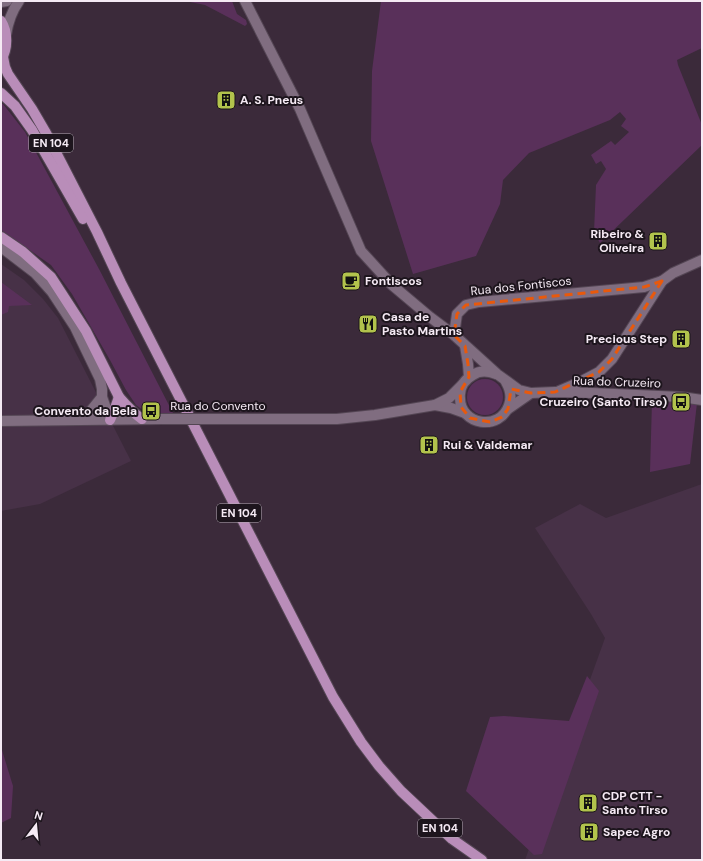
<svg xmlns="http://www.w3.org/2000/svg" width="703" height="861" font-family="'DM Sans',sans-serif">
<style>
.built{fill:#473147}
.green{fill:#59305a}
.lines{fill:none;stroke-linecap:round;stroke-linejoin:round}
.tertiary-casing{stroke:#544654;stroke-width:12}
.primary-casing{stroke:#544654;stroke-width:12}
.tertiary{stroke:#806d80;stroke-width:10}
.primary{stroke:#b98db9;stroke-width:10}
.tertiary-bridge-casing{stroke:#544654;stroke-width:12;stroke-linecap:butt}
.tertiary-bridge{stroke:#806d80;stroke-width:10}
.marked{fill:none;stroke:#e8590c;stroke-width:3;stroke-dasharray:8 5;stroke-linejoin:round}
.labels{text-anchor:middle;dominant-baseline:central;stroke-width:4;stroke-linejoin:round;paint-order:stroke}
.shield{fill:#1d151d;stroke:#b4aab4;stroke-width:1}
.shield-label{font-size:11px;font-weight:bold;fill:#f5eaf4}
.poi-label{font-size:12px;font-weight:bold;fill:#f5eaf4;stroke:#1d151d;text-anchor:start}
.street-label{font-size:12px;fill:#f5eaf4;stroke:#1d151d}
</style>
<rect width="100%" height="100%" fill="#3b2a3a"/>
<g class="built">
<polygon points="1,264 24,280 43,299 58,318 131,461 40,504 1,511"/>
<polygon points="702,484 702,860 525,860 605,638 591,614 535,528 580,504 606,518"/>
</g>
<g class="green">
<polygon points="185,1 232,1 237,14 246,20 247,24 245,26 205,5"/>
<polygon points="381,1 702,1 702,48 677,60 678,65 702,125 702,145 600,243 594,232 596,185 606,169 601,161 596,164 591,155 611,141 615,145 629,132 621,126 626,119 620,112 610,120 529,153 503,180 500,204 476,256 413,274 371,141 372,71"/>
<polygon points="1,103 3,104 25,132 99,269 173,413 155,414 147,413 136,405 126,390 110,360 72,294 51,265 1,230"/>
<polygon points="1,282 5,285 32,305 9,306 8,312 1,315"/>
<circle cx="485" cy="397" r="18"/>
<polygon points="652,401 697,403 690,464 650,472"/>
<polygon points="587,676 599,691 542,854 534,855 466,791 490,717 504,716 569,721"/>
<polygon points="1,747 13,786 11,818 1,823"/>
</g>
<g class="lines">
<g class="tertiary-casing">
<g id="tertiary">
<polyline points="245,1 300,109 361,251 392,285 430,317 454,335 497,374 519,390 531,393 555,392 592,393 681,397 702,400"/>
<polyline points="1,2 7,1"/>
<path d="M6,35C8,22 11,12 19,1"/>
<polyline points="1,247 35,273 52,292 75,327 100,379 102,389 102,397 110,420"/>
<polyline points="454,335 457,314 466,305 479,302 644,287 662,281 673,273 702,260"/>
<polyline points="465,346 468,364 469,377"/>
<path d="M496,374C488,371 480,370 473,375C464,380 459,388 460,398C460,425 500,432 509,405C512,397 510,389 506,382"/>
<polyline points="559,391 580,382 599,372 612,359 662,281"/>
<polyline points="435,405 451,408 465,413"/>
<polyline points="508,409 531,393"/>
<polyline points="218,419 337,419 375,415 435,405 449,398 462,385"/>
<polyline points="80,420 89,413 102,397"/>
<polyline points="1,421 162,419"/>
</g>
</g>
<g class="primary-casing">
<g id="primary">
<path d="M1,21C8,32 8,49 1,60"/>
<polyline points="3,57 5,67 8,74 32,109 46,133 97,232 121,283 333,697 361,742 379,766 401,791 452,839 482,860"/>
<polyline points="1,93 15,106 32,130 83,219"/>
<path d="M1,237L23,252L51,277L86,331L119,397C126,405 133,413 142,419"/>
<polyline points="110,420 114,411 119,397"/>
</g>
</g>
<use href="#tertiary" class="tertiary"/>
<use href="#primary" class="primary"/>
<g class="tertiary-bridge-casing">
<polyline id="tertiary-bridge" points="162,419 218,419"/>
</g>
<use href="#tertiary-bridge" class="tertiary-bridge"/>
</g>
<path class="marked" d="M662,281L612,359L599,372L555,392L531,393L511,389L508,409L502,417L490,422L470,418L461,407L460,392L469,377L468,364L465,346L454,335L457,314L466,305L644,287Z"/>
<defs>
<g id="building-square" transform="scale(1)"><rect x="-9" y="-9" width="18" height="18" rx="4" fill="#b2c34c" stroke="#1d151d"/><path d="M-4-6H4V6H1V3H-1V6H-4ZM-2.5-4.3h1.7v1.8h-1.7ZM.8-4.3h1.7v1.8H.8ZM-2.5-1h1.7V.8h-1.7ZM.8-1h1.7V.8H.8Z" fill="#111"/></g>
<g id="cafe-square" transform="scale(1)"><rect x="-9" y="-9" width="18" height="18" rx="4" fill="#b2c34c" stroke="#1d151d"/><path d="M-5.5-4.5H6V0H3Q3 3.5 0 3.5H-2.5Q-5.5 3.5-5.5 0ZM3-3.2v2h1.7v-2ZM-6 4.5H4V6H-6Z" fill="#111"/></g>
<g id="restaurant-square" transform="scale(1)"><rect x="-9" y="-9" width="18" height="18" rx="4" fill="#b2c34c" stroke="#1d151d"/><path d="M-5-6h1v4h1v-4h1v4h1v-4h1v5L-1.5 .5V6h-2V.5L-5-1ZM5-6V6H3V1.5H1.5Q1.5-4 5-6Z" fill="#111"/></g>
<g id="bus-square" transform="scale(1)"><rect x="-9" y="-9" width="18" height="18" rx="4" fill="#b2c34c" stroke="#1d151d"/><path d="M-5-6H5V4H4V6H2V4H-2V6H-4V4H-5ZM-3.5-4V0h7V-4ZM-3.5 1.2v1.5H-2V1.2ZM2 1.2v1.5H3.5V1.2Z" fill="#111"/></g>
</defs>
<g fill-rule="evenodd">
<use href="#building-square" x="226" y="100"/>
<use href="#building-square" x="658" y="241"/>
<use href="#cafe-square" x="351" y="281"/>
<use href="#restaurant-square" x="368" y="324"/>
<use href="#building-square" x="681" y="339"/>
<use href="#bus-square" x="681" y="402"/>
<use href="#bus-square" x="151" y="411"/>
<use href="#building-square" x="429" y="445"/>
<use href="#building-square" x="588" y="803"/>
<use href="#building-square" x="589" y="832"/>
</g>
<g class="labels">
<g class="shield">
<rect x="29" y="134" width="44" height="18" rx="3"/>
<rect x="217" y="504" width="44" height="18" rx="3"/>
<rect x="418" y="819" width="44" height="18" rx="3"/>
</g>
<g class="shield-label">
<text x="51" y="143">EN 104</text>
<text x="239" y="513">EN 104</text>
<text x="440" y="828">EN 104</text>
</g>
<g class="poi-label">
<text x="240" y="100">A. S. Pneus</text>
<text x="644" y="234" text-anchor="end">Ribeiro &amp;<tspan x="644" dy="14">Oliveira</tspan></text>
<text x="365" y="281">Fontiscos</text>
<text x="382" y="317">Casa de<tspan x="382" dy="14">Pasto Martins</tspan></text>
<text x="667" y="339" text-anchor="end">Precious Step</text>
<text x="667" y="402" text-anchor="end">Cruzeiro (Santo Tirso)</text>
<text x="137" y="411" text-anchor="end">Convento da Bela</text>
<text x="443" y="445">Rui &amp; Valdemar</text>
<text x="602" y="796">CDP CTT -<tspan x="602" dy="14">Santo Tirso</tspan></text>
<text x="603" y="832">Sapec Agro</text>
</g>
<g class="street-label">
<text transform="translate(521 286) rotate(-6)">Rua dos Fontiscos</text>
<text transform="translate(617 382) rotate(2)">Rua do Cruzeiro</text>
<text x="218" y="406">Rua do Convento</text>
</g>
</g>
<rect width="703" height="861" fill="none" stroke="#f5eaf4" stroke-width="4"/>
<g transform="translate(36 825) rotate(16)" stroke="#1d151d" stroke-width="3" paint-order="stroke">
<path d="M0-3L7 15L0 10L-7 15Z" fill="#f5eaf4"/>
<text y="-6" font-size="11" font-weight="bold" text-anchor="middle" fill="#f5eaf4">N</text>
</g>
</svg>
